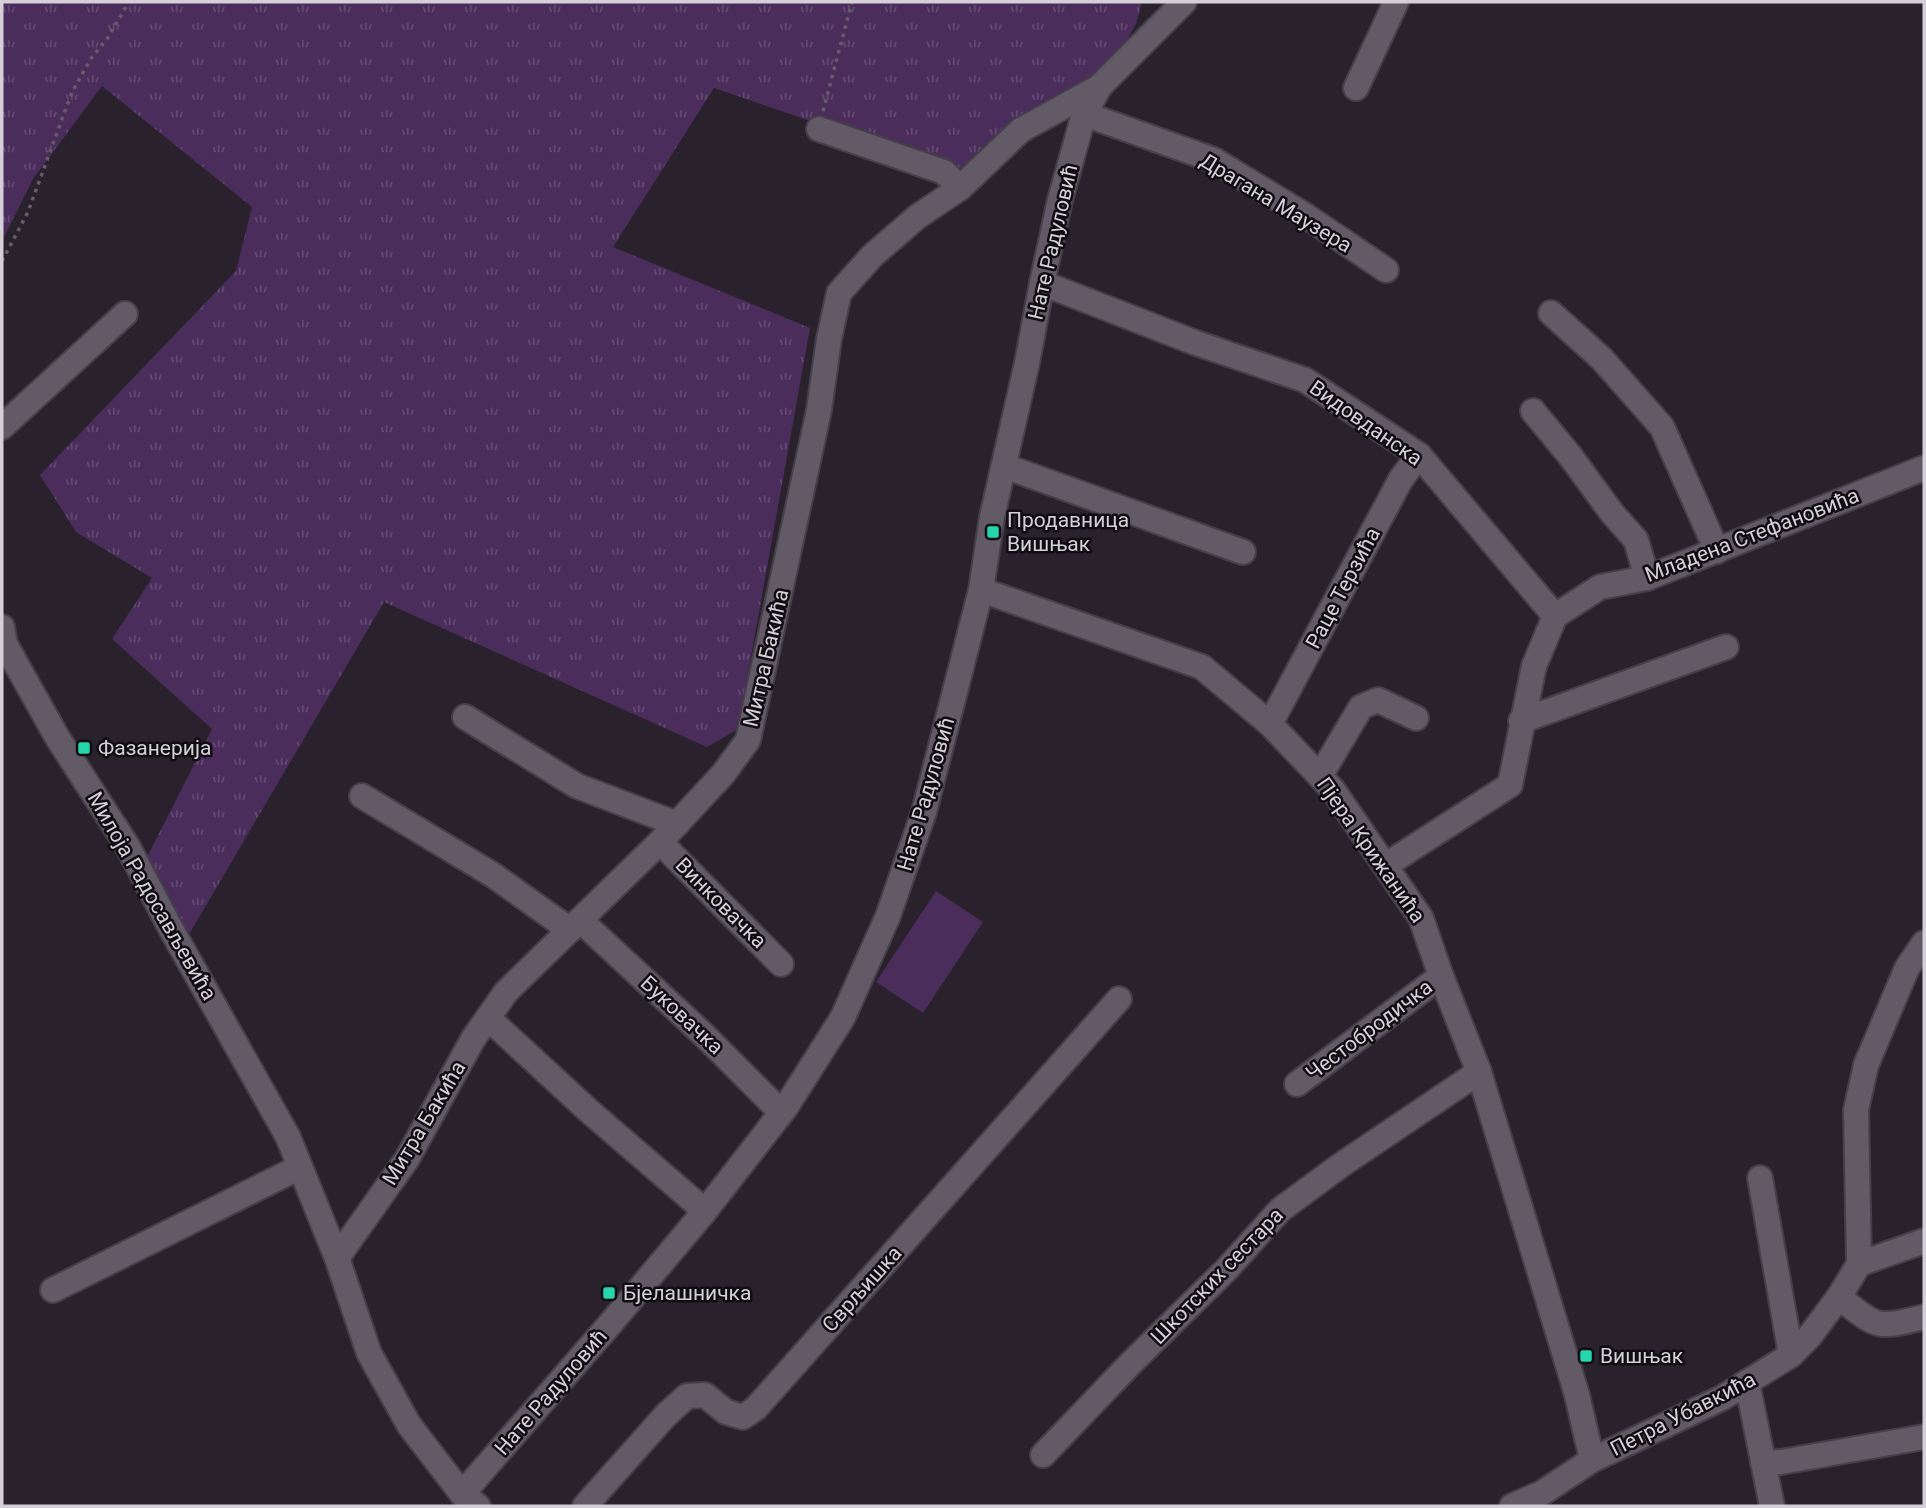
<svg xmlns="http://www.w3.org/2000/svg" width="1926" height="1508" font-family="Roboto,sans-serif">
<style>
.grass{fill:url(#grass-tufts)}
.green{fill:#4b2d5c}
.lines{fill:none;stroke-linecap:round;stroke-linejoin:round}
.minor-casing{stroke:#443f48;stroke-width:28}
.path{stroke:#655e68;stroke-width:3.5;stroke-dasharray:3.5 5;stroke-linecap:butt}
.minor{stroke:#625a67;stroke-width:24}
.poi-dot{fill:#27d5ad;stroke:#100d12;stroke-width:2.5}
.labels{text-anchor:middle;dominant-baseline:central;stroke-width:5;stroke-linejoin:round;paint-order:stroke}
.street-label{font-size:21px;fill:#d5d0d8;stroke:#100d12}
.poi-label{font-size:21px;fill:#d5d0d8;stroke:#100d12;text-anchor:start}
</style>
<defs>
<pattern id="grass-tufts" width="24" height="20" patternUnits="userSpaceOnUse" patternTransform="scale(1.75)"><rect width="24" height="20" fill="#4b2d5c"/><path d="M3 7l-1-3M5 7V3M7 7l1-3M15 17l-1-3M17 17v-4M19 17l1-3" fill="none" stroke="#644a73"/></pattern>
</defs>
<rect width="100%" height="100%" fill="#29222d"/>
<polygon class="grass" points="2,2 1142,2 1136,24 1117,57 957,171 714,88 613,247 810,328 738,729 707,747 384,602 181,948 134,883 212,729 112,639 152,578 76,532 40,475 236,271 252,207 102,86 33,179 2,241"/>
<polygon class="green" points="936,891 983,922 923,1013 876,982"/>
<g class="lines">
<g class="minor-casing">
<g id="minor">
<polyline points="1356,88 1396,2"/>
<polyline points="1084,114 1214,160 1306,216 1386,270"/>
<polyline points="819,129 944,172 960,188"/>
<polyline points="1042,283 1196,343 1305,380 1419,455 1555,616"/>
<polyline points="1551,313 1602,359 1662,427 1717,551"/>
<polyline points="1533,411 1571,457 1612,513 1636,540 1647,578"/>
<polyline points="2,427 125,314"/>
<polyline points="1004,466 1243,552"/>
<polyline points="981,590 1202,667 1270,724 1333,790 1421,918 1441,976 1479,1072 1577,1395 1592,1460"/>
<polyline points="2,627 5,644 57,737 128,847 171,929 288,1137 337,1258 369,1353 409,1425 462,1494 478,1506"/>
<polyline points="465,717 577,786 677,824"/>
<polyline points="1521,721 1726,647"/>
<polyline points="1270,724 1401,479 1419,455"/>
<polyline points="1320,776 1361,707 1378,700 1416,718"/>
<polyline points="362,796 493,875 570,930"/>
<polyline points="660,842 781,964"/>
<polyline points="1386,865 1510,785 1534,666 1555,616 1600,587 1647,578 1924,468"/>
<polyline points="580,920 704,1035 781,1112"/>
<polyline points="488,1018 589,1111 705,1211"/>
<polyline points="1297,1084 1441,976"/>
<polyline points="1760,1178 1791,1355"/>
<polyline points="337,1258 407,1159 473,1039 506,992 660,842 724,773 748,740 819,410 829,339 839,293 872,256 917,217 960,188 1021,130 1099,87"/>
<polyline points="1859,1264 1924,1241"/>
<polyline points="53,1290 300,1167"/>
<path d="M1839,1297C1878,1328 1876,1329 1924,1317"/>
<polyline points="1747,1382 1772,1506"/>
<polyline points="1043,1455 1131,1363 1226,1270 1280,1210 1341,1165 1479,1072"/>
<polyline points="1763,1463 1781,1462 1924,1437"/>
<polyline points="462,1494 611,1323 705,1211 786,1107 843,1017 888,916 924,812 981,590 992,517 1027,363 1042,283 1060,200 1084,114 1100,86 1184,2"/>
<polyline points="585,1506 666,1415 687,1396 705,1395 726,1412 743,1417 756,1408 1119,999"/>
<polyline points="1512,1506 1542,1493 1592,1460 1722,1398 1791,1355 1809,1337 1839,1297 1859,1264 1856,1110 1866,1065 1907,968 1924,943"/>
</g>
</g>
<g class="path">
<polyline points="823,111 852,2"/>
<polyline points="2,261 28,212 72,92 92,57 107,39 129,2"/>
</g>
<use href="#minor" class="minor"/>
</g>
<g class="poi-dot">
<rect x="986" y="525" width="14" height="14" rx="3.5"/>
<rect x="77" y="741" width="14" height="14" rx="3.5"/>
<rect x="602" y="1286" width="14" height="14" rx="3.5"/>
<rect x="1579" y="1349" width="14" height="14" rx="3.5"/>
</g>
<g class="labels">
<g class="street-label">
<text transform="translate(1276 203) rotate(31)">Драгана Маузера</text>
<text transform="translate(1053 242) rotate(-77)">Нате Радуловић</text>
<text transform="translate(1366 423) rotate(35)">Видовданска</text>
<text transform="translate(1752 535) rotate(-21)">Младена Стефановића</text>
<text transform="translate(1343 588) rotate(-62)">Раце Терзића</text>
<text transform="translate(766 658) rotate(-77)">Митра Бакића</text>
<text transform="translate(926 794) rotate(-74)">Нате Радуловић</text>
<text transform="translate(1371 850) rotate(55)">Пјера Крижанића</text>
<text transform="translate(152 896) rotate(60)">Милоја Радосављевића</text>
<text transform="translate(721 903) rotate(45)">Винковачка</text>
<text transform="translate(682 1015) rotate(43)">Буковачка</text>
<text transform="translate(1369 1030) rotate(-37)">Честобродичка</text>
<text transform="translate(424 1123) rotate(-59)">Митра Бакића</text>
<text transform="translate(1217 1276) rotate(-46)">Шкотских сестара</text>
<text transform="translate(862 1289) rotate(-48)">Сврљишка</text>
<text transform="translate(551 1392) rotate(-49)">Нате Радуловић</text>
<text transform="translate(1683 1414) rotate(-27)">Петра Убавкића</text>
</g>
<g class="poi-label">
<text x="1007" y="520">Продавница<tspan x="1007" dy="24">Вишњак</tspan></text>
<text x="98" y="748">Фазанерија</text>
<text x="623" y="1293">Бјелашничка</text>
<text x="1600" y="1356">Вишњак</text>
</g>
</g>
<rect width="1926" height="1508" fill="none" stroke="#d5d0d8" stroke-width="7"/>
</svg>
